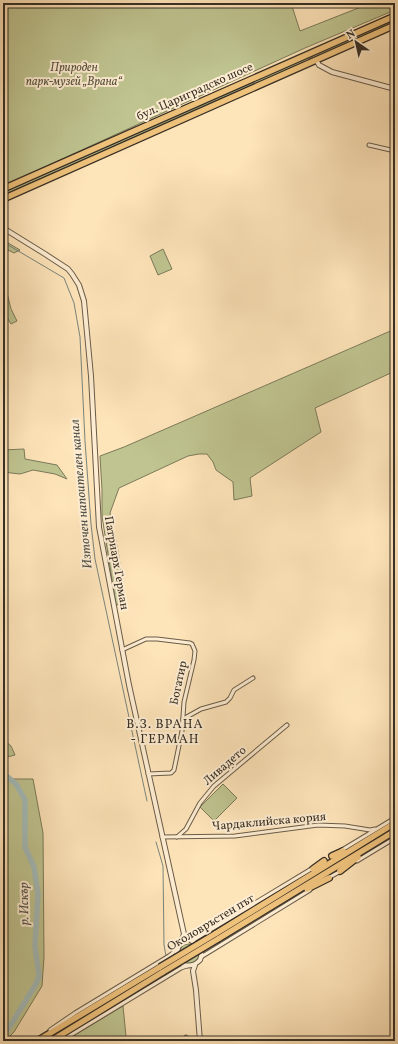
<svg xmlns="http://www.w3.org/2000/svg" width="398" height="1044" font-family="Vollkorn,serif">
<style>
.green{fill:#bfc490;stroke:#7b7a5a}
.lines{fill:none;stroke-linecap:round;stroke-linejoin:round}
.stream{stroke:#78847e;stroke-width:1}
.river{stroke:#a4bcba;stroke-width:5.5}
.minor-casing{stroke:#695c4a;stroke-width:5}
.tertiary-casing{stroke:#695c4a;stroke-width:6}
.trunk-casing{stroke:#372f25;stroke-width:8}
.minor{stroke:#feedd2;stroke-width:3}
.tertiary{stroke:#feedd2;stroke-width:4}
.trunk{stroke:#efc27c;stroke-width:5.5}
.trunk-bridge-casing{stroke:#372f25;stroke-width:8;stroke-linecap:butt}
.trunk-bridge{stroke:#efc27c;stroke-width:5.5}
.labels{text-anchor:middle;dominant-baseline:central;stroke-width:4;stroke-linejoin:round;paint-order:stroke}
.park-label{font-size:12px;font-style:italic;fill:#595440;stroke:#feedd2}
.street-label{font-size:12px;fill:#372f25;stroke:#feedd2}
.water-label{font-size:13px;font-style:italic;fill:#52524a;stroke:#feedd2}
.neighbourhood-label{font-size:13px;letter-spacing:1px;fill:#372f25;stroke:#feedd2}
</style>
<rect width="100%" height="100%" fill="#fee4b9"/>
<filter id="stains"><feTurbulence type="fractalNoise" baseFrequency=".005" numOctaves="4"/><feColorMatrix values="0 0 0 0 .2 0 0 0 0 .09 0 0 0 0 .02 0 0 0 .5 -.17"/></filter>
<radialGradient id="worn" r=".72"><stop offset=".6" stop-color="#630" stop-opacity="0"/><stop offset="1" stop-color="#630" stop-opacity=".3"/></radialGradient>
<g class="green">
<polygon points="3,3 291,3 300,31 371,3 395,3 395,10 305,48 3,186"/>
<polygon points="395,19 395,22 310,59 313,55"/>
<polygon points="310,56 309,60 3,195 3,193 47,172"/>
<polygon points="3,240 20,250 14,253 4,248 3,250"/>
<polygon points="163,249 172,269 158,275 150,256"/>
<polygon points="3,277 11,309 17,321 11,324 3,311"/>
<polygon points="395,329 395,371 315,408 321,432 250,478 252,496 234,500 233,482 216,470 213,462 207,454 199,454 188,456 119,488 110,513 118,551 126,603 116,605 102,516 102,490 100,456 124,447"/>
<polygon points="24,449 25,459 57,465 67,479 55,474 33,470 20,474 3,472 3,450"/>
<polygon points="3,739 11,746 15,755 3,758"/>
<polygon points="3,779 33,779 43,833 44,957 42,986 14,1032 5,1041 3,1041"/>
<polygon points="223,784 237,798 214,821 200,807"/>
<circle cx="189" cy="954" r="10"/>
<polygon points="123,1006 126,1036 125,1041 65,1041"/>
</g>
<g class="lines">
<g class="stream">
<polyline points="3,242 64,278 74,303 80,337 85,441 91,524 95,559 147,801"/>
<polyline points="156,842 163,866 164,945 166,956"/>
</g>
<polyline class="river" points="3,773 16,784 25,800 25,847 34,867 38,894 35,946 39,976 36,984 12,1023 3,1035"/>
<g class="minor-casing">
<g id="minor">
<polyline points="369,145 395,151"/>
<polyline points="122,650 146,639 157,639 190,643 192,644 195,651 194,660 184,702 182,731 174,770 171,773 148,774"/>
<polyline points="183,719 201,709 226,702 230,698 234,690 253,678"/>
<polyline points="162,837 235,836 318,825 345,826 370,830 375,829"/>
<polyline points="177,837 186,829 200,803 214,786 287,725"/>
<polyline points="342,850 395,818"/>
<polyline points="357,861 395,838"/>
<polyline points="328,878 341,871"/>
<polyline points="192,941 313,868"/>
<polyline points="201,957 310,890"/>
<polyline points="50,1030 75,1013 169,956 178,949"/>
<polyline points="186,1037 186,1041"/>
<polyline points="61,1041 181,968 187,966"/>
<polyline points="391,1041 395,1038"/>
</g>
</g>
<g class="tertiary-casing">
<g id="tertiary">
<polyline points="316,60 319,65 332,72 395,89"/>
<path d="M3,228L45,254L68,269L72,274L79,285L84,301L91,376L99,527L129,685L184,934C182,941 177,947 177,953C175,967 192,969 200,960C206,945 191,943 184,934"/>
<polyline points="195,965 193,971 196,990 200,1041"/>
</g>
</g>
<g class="trunk-casing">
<g id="trunk">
<polyline points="3,189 395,16"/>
<polyline points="3,199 395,25"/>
<polyline points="332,856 343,851"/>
<polyline points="313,869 324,861"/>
<polyline points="340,871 358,857"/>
<polyline points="307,889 329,878"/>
<polyline points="215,934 395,823"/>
<polyline points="218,939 395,831"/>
<polyline points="37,1041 160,967"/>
<polyline points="51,1041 163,972"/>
</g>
</g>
<use href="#minor" class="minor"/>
<use href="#tertiary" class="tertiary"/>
<use href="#trunk" class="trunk"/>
<g class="trunk-bridge-casing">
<g id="trunk-bridge">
<polyline points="160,967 215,934"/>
<polyline points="163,972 218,939"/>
</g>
</g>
<use href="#trunk-bridge" class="trunk-bridge"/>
</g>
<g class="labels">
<g class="park-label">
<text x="74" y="68">Природен<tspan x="74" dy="14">парк-музей „Врана“</tspan></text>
</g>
<g class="street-label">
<text transform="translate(195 92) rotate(-24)">бул. Цариградско шосе</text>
<text transform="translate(116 563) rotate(80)">Патриарх Герман</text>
<text transform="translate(179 683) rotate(-78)">Богатир</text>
<text transform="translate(225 766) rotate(-41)">Ливадето</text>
<text transform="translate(269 822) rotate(-5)">Чардаклийска кория</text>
<text transform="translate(211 923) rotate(-31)">Околовръстен път</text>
</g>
<g class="water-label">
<text transform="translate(82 494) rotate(-95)">Източен напоителен канал</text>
<text transform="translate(25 904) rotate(-91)">р. Искър</text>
</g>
<g class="neighbourhood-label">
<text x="165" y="725">В.З. ВРАНА<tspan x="165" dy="15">- ГЕРМАН</tspan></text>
</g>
</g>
<rect width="398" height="1044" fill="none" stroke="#fee4b9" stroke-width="16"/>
<rect x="4" y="4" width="390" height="1036" fill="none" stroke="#372f25" stroke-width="2"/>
<rect x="8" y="8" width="382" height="1028" fill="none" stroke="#372f25"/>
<g transform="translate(356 42) rotate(326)" stroke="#feedd2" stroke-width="3" paint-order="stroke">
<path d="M0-3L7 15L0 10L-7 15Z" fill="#372f25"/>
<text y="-6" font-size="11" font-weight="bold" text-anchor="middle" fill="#372f25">N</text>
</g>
<rect width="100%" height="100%" filter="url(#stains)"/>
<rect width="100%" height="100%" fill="url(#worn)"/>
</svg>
